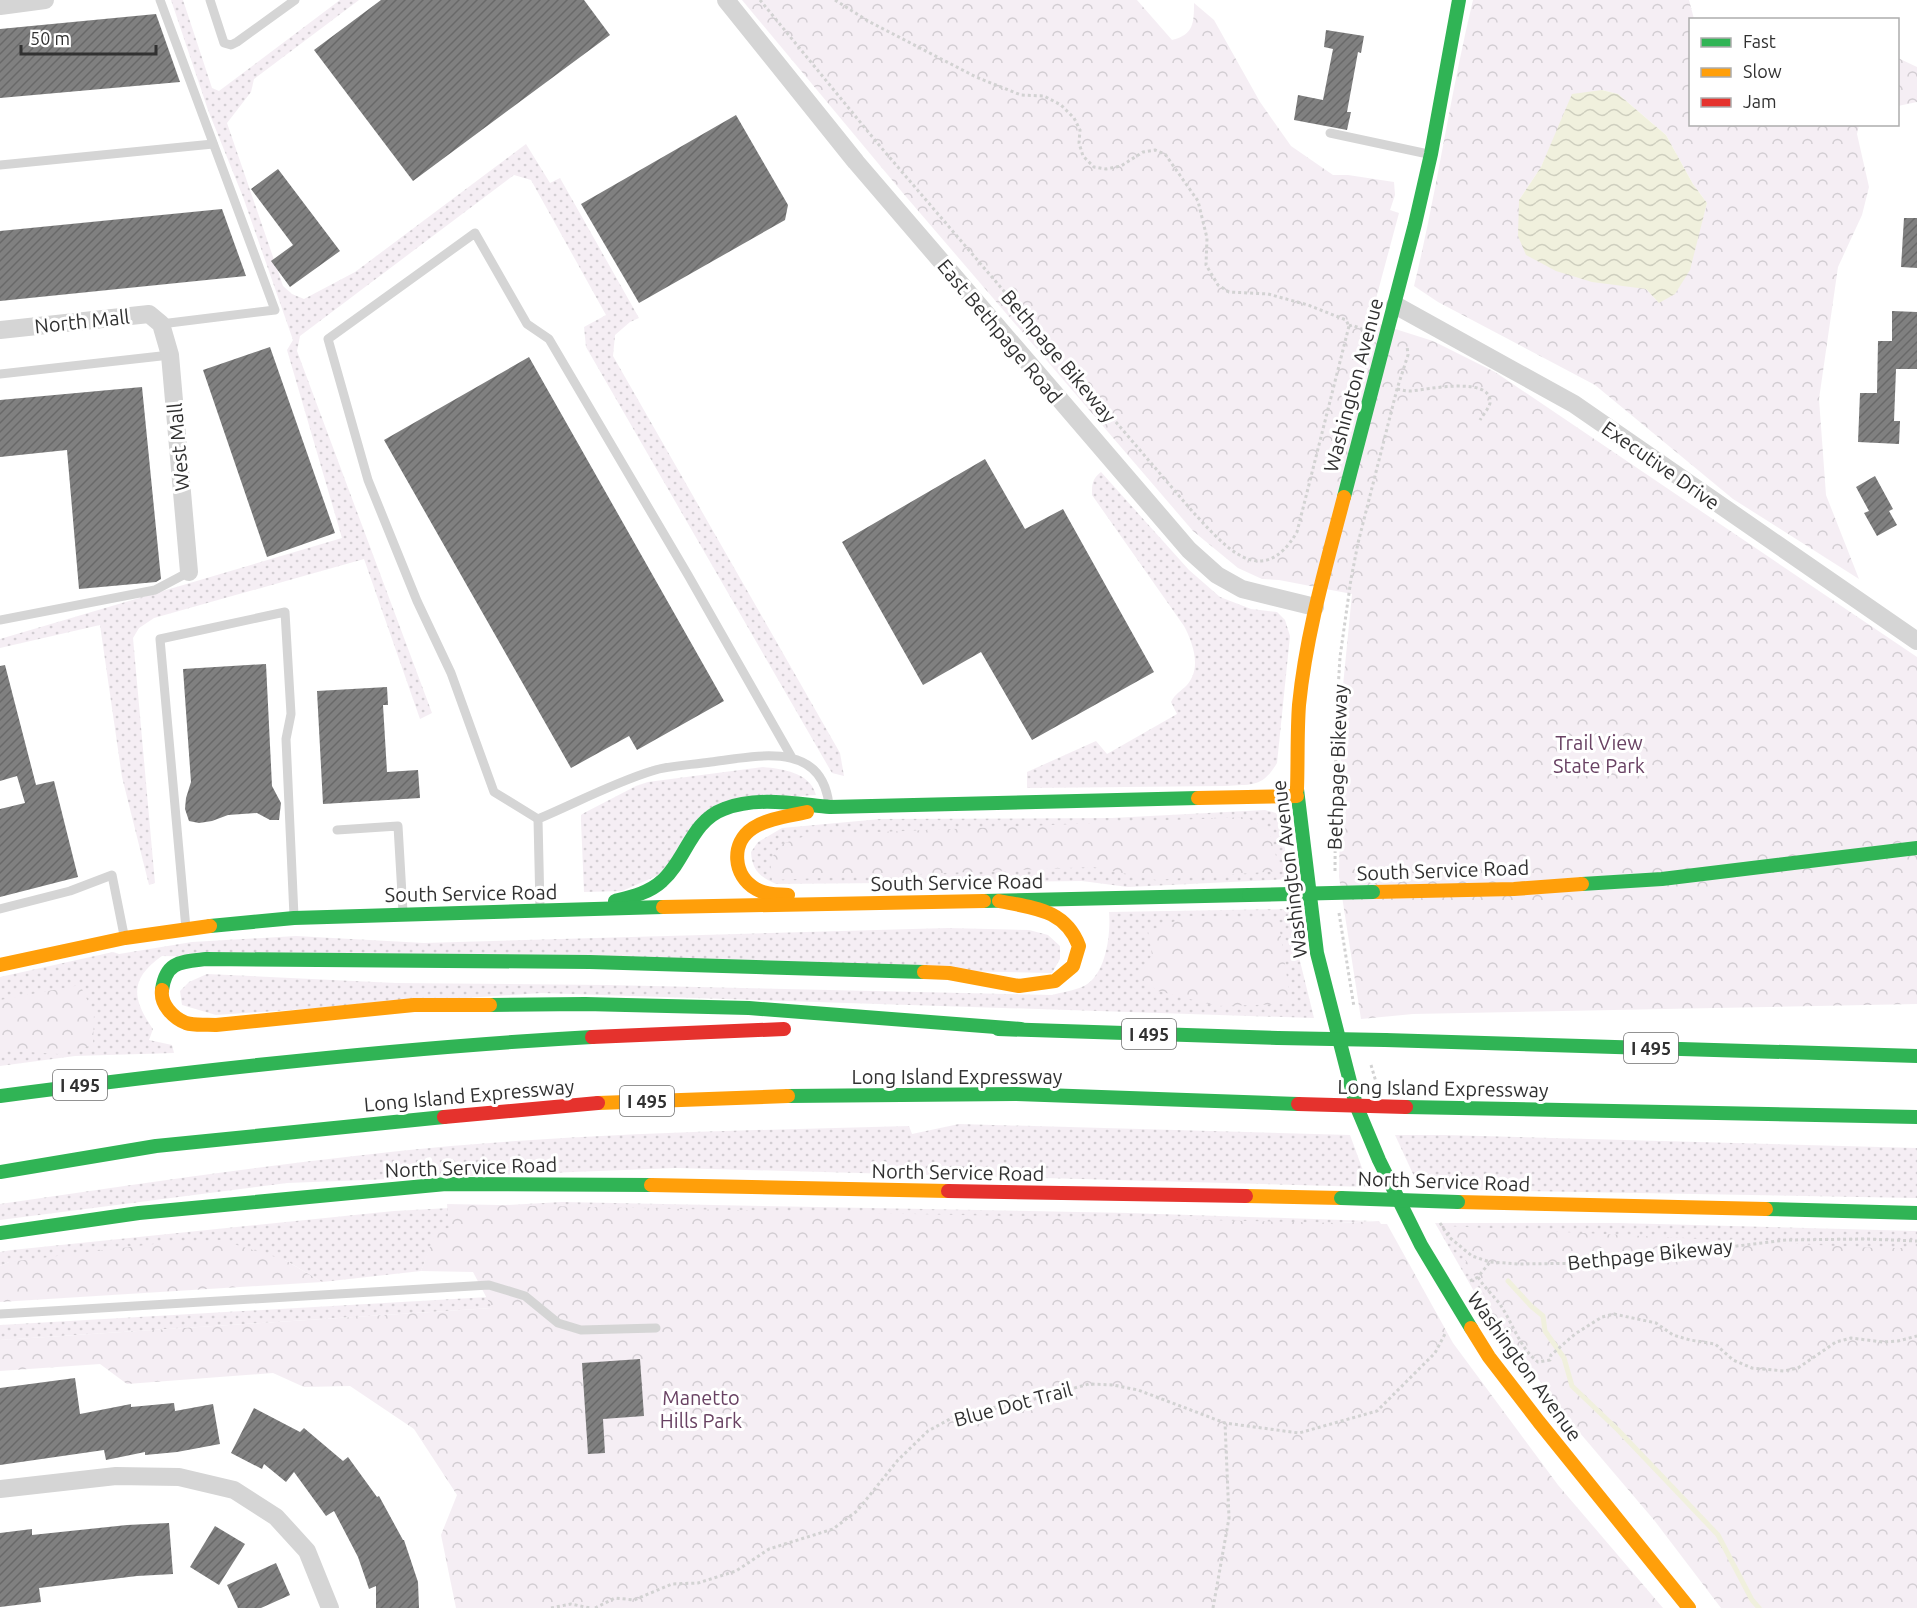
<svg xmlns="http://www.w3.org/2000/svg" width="1917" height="1608" font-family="Ubuntu,sans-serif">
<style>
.grass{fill:url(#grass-dots)}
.forest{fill:url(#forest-crowns);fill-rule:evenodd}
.water{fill:url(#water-waves)}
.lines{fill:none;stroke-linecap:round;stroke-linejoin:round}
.stream{stroke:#f0f0dd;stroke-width:5}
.building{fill:url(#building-hatch)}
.path{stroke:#d2d2d2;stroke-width:3;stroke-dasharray:3 3;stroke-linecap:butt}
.lane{stroke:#d5d5d5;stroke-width:9}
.street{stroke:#d5d5d5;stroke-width:18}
.fast{stroke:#30b455;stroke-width:14}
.slow{stroke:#ff9f0a;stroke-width:14}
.jam{stroke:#e5322d;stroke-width:14}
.fast-bridge{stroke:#30b455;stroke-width:14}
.jam-bridge{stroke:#e5322d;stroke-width:14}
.labels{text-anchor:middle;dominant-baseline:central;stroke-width:6;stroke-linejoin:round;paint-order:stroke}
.shield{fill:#fff;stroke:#6f6f6f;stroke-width:1.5}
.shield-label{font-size:18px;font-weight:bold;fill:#313131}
.street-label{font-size:20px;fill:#313131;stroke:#fff}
.park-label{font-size:20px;fill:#694263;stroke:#fff}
</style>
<defs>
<pattern id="grass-dots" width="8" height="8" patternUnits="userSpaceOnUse" patternTransform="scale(1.5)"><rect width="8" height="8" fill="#f5eef4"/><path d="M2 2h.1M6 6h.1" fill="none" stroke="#d2cdd2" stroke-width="1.8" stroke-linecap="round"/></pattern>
<pattern id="forest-crowns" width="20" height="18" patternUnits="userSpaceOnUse" patternTransform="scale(1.5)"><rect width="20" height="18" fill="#f5eef4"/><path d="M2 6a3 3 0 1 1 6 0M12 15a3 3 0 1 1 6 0" fill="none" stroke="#d2cdd2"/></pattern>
<pattern id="water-waves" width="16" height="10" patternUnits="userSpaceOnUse" patternTransform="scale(1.5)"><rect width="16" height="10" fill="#f0f0dd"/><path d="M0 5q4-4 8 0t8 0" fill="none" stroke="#cecebe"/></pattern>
<pattern id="building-hatch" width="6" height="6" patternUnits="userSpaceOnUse" patternTransform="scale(1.5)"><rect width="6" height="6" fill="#808080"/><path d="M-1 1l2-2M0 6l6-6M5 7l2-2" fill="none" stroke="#696969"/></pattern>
</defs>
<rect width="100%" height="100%" fill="#fff"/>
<g class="grass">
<polygon points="171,0 183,0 212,88 219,91 340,0 359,0 254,79 251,92 227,123 283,286 292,294 304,299 355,272 526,144 550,183 560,178 639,318 630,322 615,335 613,356 840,753 844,776 832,773 586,347 584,327 606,315 531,180 514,175 300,336 297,351 432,713 420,719 364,559 154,618 139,628 133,638 155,883 149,885 122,777 100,625 0,648 0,639 342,538 287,350 293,340 243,197 208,110"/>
<path d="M1101,472L1189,570L1220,597L1251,609L1277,612L1285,620L1290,636L1277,763C1262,788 1253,784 1226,786L1027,788V772L1096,741L1107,754L1177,714L1171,702C1175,694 1181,691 1187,685C1202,668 1193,643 1184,626L1092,495C1092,484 1092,479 1101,472Z"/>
<path d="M763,767C782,769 810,772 816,795L729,800L661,874L622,891L584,892L581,821V815L584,813L636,786L648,782Z"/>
<path d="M1265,810L1276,813L1281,824L1290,879L1128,887L1082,881L776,884C760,877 752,870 751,852L758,842L782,828L881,819L1112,818Z"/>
<path d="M1294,909L1298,953L1314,1018L541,993L216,1015L182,1005L180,991L189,982L207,974L395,983L608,985L1052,995C1062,992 1074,991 1084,986C1106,975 1111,934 1109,912Z"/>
<path d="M948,928L1029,930L1048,935L1060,946V959L1052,973L162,956C129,979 132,999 153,1029L149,1040L172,1045L174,1053L75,1056L0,1066V977L113,952L119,954L192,942L296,936L424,943Z"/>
<path d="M959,1124L1350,1135L1369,1187L676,1168L287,1183L0,1220V1204C150,1182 300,1160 451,1146C603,1133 756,1130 909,1126L912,1134Z"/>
<polygon points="1395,1135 1445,1135 1917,1148 1917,1198 1420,1189"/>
<polygon points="562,1202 1129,1213 1373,1221 1163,1233 437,1231 421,1271 322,1282 285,1260 9,1262 0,1266 0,1252 12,1250 394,1211"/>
<polygon points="1435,1223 1619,1223 1917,1231 1917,1264 1598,1441 1638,1494 1483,1307"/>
<polygon points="506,1296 492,1308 0,1340 0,1325"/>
</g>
<g class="forest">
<path d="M742,0H1137L1172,40C1194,35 1194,22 1194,3L1214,20L1260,102L1291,146L1333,175H1348L1394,182L1395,195L1390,210L1399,213L1370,321L1433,341L1495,372L1917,657V1004L1413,1014L1361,1019L1339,877L1342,696L1352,594L1279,580L1262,579L1238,568L1193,531L902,192Z"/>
<path d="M1473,0H1689L1694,19L1690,20V124L1859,125L1857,134L1869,187L1862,215L1838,267L1819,399L1826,495L1859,579L1733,499L1595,385L1438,302L1414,286C1437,192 1450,95 1473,0ZM1602,90L1618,94L1666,135L1693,184L1707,203L1699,232L1659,303L1646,289L1519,200L1541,167L1556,135Z"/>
<polygon points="1898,58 1917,67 1917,102 1898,106"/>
<polygon points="1246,817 1269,830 1280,871 1156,880 1093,867 772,880 770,860 782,844 808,835"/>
<polygon points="1189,916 1278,918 1291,1004 1217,1006 1158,991 1137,977 1152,955 1148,931"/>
<polygon points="80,985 94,1014 93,1045 58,1054 0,1050 0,1000"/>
<polygon points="447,1204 1340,1223 1379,1221 1381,1224 1387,1224 1453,1343 1558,1485 1663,1608 456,1608 441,1535 457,1495 414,1429 350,1386 304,1387 273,1373 127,1384 100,1364 0,1371 0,1340 492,1308 473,1272 421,1271 436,1231 449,1228"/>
<polygon points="1446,1226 1877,1248 1917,1248 1917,1608 1721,1608 1654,1520 1574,1426 1533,1372 1515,1344 1483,1307 1490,1304"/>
<polygon points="221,1240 285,1260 322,1282 0,1302 0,1266 9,1262 162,1243"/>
</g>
<polygon class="water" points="1602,90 1618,94 1666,135 1693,184 1707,203 1690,270 1675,294 1659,303 1646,289 1592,282 1556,271 1526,255 1518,236 1519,200 1541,167 1572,94"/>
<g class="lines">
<polyline class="stream" points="1508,1281 1531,1306 1543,1316 1545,1331 1564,1358 1572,1386 1618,1430 1718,1535 1752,1600 1759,1608"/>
</g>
<g class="building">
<polygon points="381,0 584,0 610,35 413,181 314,50"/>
<polygon points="156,14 180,82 0,98 0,29"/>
<polygon points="1326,30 1364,36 1361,53 1358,52 1347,112 1351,112 1347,130 1294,120 1298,95 1323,100 1333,49 1324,47"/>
<polygon points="736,115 788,205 785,220 639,303 581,204"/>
<polygon points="278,169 340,251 290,287 271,261 293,245 251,189"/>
<polygon points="222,209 246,276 0,301 0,231"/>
<polygon points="1904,218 1917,218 1917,268 1901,267"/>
<polygon points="1892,311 1917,312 1917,369 1896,369 1894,421 1900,421 1899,444 1858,442 1860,393 1877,393 1878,341 1892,341"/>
<polygon points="270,347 335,533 267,557 203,370"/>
<polygon points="529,357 724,701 637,750 629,736 571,768 384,440"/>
<polygon points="142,387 161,579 156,582 79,589 67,450 0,457 0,400"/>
<polygon points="985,459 1025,529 1063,509 1154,672 1032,740 981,652 923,685 842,542"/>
<polygon points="1875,476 1893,509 1889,511 1897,525 1877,536 1864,513 1869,511 1856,487"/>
<polygon points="266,664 272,786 281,803 279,820 270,820 257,813 228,815 212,821 199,823 189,821 185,809 186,798 191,782 183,669"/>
<polygon points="5,665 36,785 54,781 78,877 0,897 0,809 25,803 17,776 0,781 0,666"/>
<polygon points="387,687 388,705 383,705 387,772 418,770 420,798 323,804 317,691"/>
<polygon points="640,1359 644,1416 603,1419 605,1453 588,1454 582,1363"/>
<polygon points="75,1378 80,1414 131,1404 131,1407 174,1403 175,1411 213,1404 220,1444 177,1452 145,1455 145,1452 106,1460 104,1450 0,1465 0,1388"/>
<polygon points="254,1408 300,1432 304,1428 343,1461 348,1457 377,1497 379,1496 403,1540 404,1540 418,1582 419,1608 376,1608 376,1586 369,1589 358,1557 334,1511 326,1516 294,1472 286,1482 264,1464 262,1469 231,1453"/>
<polygon points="169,1523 173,1574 137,1576 39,1588 41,1602 0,1607 0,1533 32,1529 32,1535 127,1525"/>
<polygon points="215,1526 245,1544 219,1585 190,1567"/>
<polygon points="276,1563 290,1595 261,1608 238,1608 227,1585"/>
</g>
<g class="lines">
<g class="path">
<path d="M760,0L879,145L1192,511C1223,544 1261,593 1297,532L1349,326"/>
<polyline points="835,0 868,21 976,77 1021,95 1044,96 1061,105 1074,118 1080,130 1079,143 1083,156 1094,167 1106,169 1121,166 1143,152 1155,150 1165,154 1198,201 1207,238 1206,265 1218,285 1229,292 1268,294 1308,305 1346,320 1349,326"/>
<polyline points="1349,326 1352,325 1367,331"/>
<path d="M1397,389C1402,390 1406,391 1411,391C1424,390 1493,375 1490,403C1489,408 1483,415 1480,420"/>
<polyline points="1335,871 1336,723 1340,657 1351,579 1358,543 1397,389 1408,355 1407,346"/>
<polyline points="1339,913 1354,1007"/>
<polyline points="1371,1065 1376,1082"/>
<polyline points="1440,1223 1449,1237 1472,1256 1490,1262 1519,1264 1599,1263 1786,1240 1866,1239 1917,1241"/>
<path d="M1478,1277C1484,1287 1492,1294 1499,1303C1512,1321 1520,1349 1538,1362L1550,1360L1551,1355L1575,1334L1602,1317L1614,1314L1656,1323L1673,1335L1690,1340L1715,1344L1733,1360L1752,1368L1784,1371L1798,1368L1836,1342L1851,1338L1883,1342L1898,1341L1917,1336"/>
<polyline points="1470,1281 1478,1277 1490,1262"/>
<polyline points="551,1608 571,1604 590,1608"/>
<polyline points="595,1608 615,1598 634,1600 672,1584 698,1583 736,1571 769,1549 833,1529 857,1511 898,1460 928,1431 961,1413 1020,1403 1089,1384 1113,1385 1138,1390 1225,1423 1299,1433 1377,1411 1435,1353 1446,1332"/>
<polyline points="1213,1608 1229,1518 1225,1423"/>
</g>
<g class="lane">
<polyline points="160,0 275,310 161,324"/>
<polyline points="210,0 224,43 231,45 237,42 295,0"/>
<polyline points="1330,133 1428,154"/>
<polyline points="0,165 213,144"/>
<polyline points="0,374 170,355"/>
<polyline points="0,620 155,590 189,572"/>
<polyline points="538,819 494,792 451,673 417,601 368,480 328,339 475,233 527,324 549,339 688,575 791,756"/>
<polyline points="337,830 398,826 403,912"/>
<path d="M540,908L538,819C576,803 613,783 652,771C670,765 692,765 711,762C757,756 822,740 829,805"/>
<polyline points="0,909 70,891 112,875 124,935"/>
<polyline points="186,929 160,639 285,612 291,714 286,739 294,916"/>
<polyline points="0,1314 489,1285 525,1296 558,1323 581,1330 656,1328"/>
</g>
<g class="street">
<polyline points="726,0 856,162 1189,550 1217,575 1242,589 1315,607"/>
<polyline points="0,6 45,0"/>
<polyline points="1395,305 1574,404 1917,641"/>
<polyline points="0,330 149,314 161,324 170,355 189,572"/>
<polyline points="0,1489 116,1476 179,1477 234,1490 276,1517 307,1551 330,1608"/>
</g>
<g class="fast">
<polyline points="1344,497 1415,224 1431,154 1459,0"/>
<polyline points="1297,789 1317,953 1356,1105 1379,1160 1421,1245 1471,1328"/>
<polyline points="1582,884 1662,879 1917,848"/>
<path d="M615,901C631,897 649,893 662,881C686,860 691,821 724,809C757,796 796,804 830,807L1198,798"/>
<polyline points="984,901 1249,895"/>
<polyline points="210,926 294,918 663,907"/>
<path d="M162,990C166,961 181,962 206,959L590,962L924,972"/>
<polyline points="490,1005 585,1004 749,1008 1021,1029"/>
<polyline points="998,1029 1278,1038"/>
<polyline points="1385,1040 1917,1056"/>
<path d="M0,1096C197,1070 393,1048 592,1037"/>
<polyline points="788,1096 1015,1094 1298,1104"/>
<polyline points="1406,1107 1917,1117"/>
<polyline points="0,1172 156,1146 444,1117"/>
<polyline points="1766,1209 1917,1213"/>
<polyline points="0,1233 139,1213 446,1184 651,1185"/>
</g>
<g class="slow">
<path d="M1297,789C1298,761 1297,733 1299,705C1306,634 1326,566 1344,497"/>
<polyline points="1198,798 1297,796"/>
<polyline points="1373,892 1514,889 1582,884"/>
<path d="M788,895C777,894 766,895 756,889C733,876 730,843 753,828C769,818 790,816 807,812"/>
<polyline points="663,907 984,901"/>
<polyline points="0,965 125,938 210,926"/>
<path d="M924,972L949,973L1019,986L1055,981L1073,966L1079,946C1065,909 1033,908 999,901"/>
<path d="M162,990C160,1004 173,1018 186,1023C195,1026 207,1024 216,1025L414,1005H490"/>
<polyline points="598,1103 788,1096"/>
<polyline points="651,1185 948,1191"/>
<polyline points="1246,1196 1341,1198"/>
<polyline points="1458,1202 1766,1209"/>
<polyline points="1471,1328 1489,1357 1539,1422 1689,1608"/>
</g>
<g class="jam">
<polyline points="592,1037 784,1029"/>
<polyline points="444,1117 598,1103"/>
<polyline points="948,1191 1246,1196"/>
</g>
<g class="fast-bridge">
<polyline points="1249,895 1373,892"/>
<polyline points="1278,1038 1385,1040"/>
<polyline points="1341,1198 1458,1202"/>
</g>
<polyline class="jam-bridge" points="1298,1104 1406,1107"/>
</g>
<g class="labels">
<g class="shield">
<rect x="1122" y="1019" width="54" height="30" rx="4.5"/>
<rect x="1624" y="1033" width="54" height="30" rx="4.5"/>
<rect x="53" y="1070" width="54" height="30" rx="4.5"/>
<rect x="620" y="1086" width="54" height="30" rx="4.5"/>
</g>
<g class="shield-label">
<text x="1149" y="1034">I 495</text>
<text x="1651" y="1048">I 495</text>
<text x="80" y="1085">I 495</text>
<text x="647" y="1101">I 495</text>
</g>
<g class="street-label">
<text transform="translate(82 321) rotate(-6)">North Mall</text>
<text transform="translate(1000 331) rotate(50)">East Bethpage Road</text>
<text transform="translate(1059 356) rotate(50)">Bethpage Bikeway</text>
<text transform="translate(1353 385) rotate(-75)">Washington Avenue</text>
<text transform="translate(178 447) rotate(-95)">West Mall</text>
<text transform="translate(1661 465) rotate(35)">Executive Drive</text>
<text transform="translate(1337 767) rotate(-88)">Bethpage Bikeway</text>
<text transform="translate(1289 869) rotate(-97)">Washington Avenue</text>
<text transform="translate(1443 870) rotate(-2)">South Service Road</text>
<text transform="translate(957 882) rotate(-1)">South Service Road</text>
<text transform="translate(471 893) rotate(-1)">South Service Road</text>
<text x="957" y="1076">Long Island Expressway</text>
<text transform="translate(1443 1088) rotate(1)">Long Island Expressway</text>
<text transform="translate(469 1095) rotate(-5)">Long Island Expressway</text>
<text transform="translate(471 1167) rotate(-2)">North Service Road</text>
<text transform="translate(958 1172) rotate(1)">North Service Road</text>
<text transform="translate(1444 1181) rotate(2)">North Service Road</text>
<text transform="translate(1650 1254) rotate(-6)">Bethpage Bikeway</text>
<text transform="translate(1525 1366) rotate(54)">Washington Avenue</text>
<text transform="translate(1013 1404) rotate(-15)">Blue Dot Trail</text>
</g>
<g class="park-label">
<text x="1599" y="742">Trail View<tspan x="1599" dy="23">State Park</tspan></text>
<text x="701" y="1397">Manetto<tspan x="701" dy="23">Hills Park</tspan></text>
</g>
</g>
<rect x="1689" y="18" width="210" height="108" fill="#ffffff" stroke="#adadad" stroke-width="1.5"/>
<rect x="1701" y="38" width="30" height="9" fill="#30b455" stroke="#adadad" stroke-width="1.5"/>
<text x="1743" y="48" font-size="18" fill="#313131">Fast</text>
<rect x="1701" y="68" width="30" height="9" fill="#ff9f0a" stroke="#adadad" stroke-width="1.5"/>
<text x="1743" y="78" font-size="18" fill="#313131">Slow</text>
<rect x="1701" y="98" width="30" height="9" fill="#e5322d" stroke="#adadad" stroke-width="1.5"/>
<text x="1743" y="108" font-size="18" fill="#313131">Jam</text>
<path d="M21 45v9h135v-9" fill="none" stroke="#313131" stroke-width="3"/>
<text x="30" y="45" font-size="18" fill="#313131" stroke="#ffffff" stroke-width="4.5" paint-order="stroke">50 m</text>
</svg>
